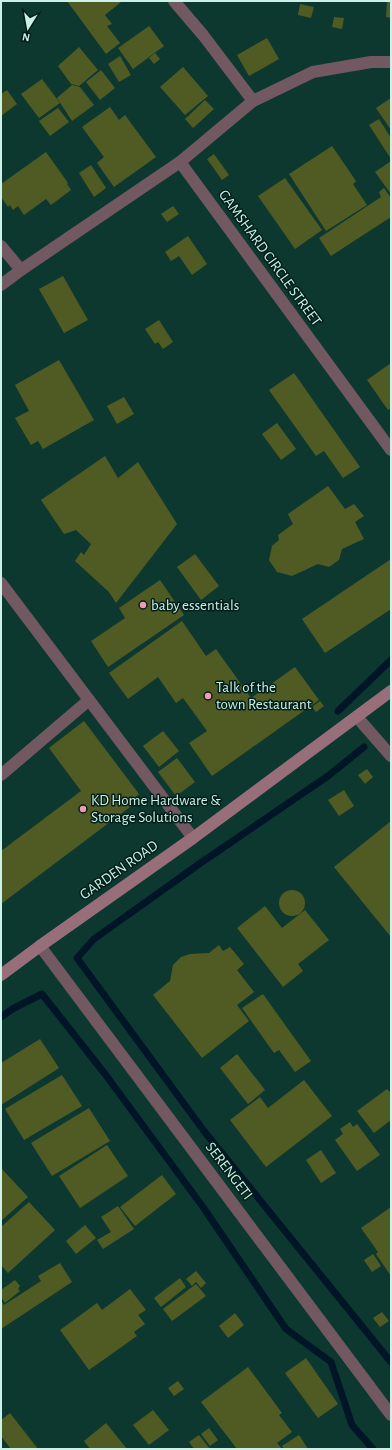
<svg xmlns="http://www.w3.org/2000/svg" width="392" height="1450" font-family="'Alegreya Sans',sans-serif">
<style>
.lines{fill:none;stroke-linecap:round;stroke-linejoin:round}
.stream{stroke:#001627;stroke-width:7}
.building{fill:#505b24}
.lane{stroke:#725860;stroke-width:12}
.street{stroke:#725860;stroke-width:12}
.secondary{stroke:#976e7a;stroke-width:12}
.poi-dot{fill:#f09ab5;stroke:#001e18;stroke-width:1.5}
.labels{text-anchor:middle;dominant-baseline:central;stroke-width:3;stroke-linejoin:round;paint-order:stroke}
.street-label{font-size:15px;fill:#ccf1e8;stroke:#001e18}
.poi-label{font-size:15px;fill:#ccf1e8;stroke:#001e18;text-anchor:start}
</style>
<rect width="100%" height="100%" fill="#0d3830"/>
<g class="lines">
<g class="stream">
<polyline points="338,711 391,660"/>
<polyline points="364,747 328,776 202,862 94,939 77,958 204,1131 391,1362"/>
<polyline points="1,1017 14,1008 42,994 105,1074 203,1207 286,1329 331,1362 352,1425 373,1449"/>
</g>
</g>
<g class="building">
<polygon points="67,1 119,1 121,2 105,15 112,24 107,26 120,43 106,54"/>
<polygon points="387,1 391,1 391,18 386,17"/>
<polygon points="300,4 314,7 311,18 298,15"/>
<polygon points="334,17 344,18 342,29 332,27"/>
<polygon points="149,26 164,46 133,69 118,48"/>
<polygon points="267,38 279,59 249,76 237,55"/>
<polygon points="79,47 98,70 79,86 71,84 58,66"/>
<polygon points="155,53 160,59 154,64 149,58"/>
<polygon points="120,56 131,75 119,82 108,64"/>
<polygon points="183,67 208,96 185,115 160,87"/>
<polygon points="101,70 115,88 100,100 86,82"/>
<polygon points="42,79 60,103 39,118 21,94"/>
<polygon points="72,85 80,87 94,105 72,121 57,98"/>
<polygon points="7,90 17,104 1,116 1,94"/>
<polygon points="391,98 391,130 376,108"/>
<polygon points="205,100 214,109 193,128 185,119"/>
<polygon points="110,107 119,120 125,115 156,157 114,187 97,163 104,157 82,127"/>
<polygon points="58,108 69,122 50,136 39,121"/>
<polygon points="379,119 391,138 391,159 369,125"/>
<polygon points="332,146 356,181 353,184 367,205 326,231 289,174"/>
<polygon points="46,152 68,183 67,184 71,190 51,205 46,199 24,215 18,206 13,210 10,205 8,207 1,197 1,184"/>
<polygon points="214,154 229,175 222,180 207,159"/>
<polygon points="391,161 391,194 375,172"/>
<polygon points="91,165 106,188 94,197 79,173"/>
<polygon points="285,178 322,230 295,249 258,196"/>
<polygon points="384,188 391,198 391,217 331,256 319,238 381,197 379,192"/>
<polygon points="173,206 179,214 167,222 161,214"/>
<polygon points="188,236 207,264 192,275 179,256 171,261 165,252"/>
<polygon points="63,276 88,320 64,333 39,289"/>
<polygon points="159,320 173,342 163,349 158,342 155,344 145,329"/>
<polygon points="59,360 94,420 43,449 38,441 31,445 15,418 29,411 15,385"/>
<polygon points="391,363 391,408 388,410 367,380"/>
<polygon points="294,373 360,467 343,478 324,451 316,456 269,390"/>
<polygon points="124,397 134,414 117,424 107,406"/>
<polygon points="277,423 296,449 281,460 262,434"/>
<polygon points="105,456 118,478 138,462 177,524 116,603 109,592 75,561 81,552 84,555 91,544 76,530 64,534 41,500"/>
<polygon points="328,486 345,509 354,504 364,516 355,522 364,539 342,549 339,560 329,567 318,564 292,576 277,572 269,560 272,546 279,540 278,535 293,524 288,514"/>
<polygon points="195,554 219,586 201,600 177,567"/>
<polygon points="391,559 391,609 325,653 302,619"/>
<polygon points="160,580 184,615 108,667 91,641 125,618 119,608"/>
<polygon points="182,621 206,656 216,649 251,698 295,667 319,700 212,776 189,743 207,731 183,698 176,703 158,677 128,699 109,673"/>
<polygon points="320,701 324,706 316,712 312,707"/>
<polygon points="84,721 139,794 135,798 138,801 1,904 1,851 81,791 49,748"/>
<polygon points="163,731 179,751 159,767 143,746"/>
<polygon points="177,758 195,782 176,796 158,772"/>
<polygon points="367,769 373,777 365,784 358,775"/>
<polygon points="344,790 354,806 339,816 328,800"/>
<polygon points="391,821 391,937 334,867"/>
<circle cx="292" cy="903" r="13"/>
<polygon points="265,906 282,928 305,910 329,940 298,964 303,971 283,987 237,928"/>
<polygon points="219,945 223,951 230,947 244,964 237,970 254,992 237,1005 249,1021 202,1058 153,995 170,981 173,965 181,957 190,954 209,953"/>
<polygon points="263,994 311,1061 295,1072 279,1050 274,1053 242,1008"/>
<polygon points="40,1039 59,1068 1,1105 1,1063"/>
<polygon points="237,1054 265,1090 248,1104 220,1068"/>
<polygon points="62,1075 82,1106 24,1140 5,1109"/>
<polygon points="304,1080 332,1116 266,1167 230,1120 260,1097 268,1108"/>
<polygon points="387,1089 391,1093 391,1120 374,1133 357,1111"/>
<polygon points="89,1108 110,1141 52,1176 31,1143"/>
<polygon points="350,1122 353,1127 357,1124 380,1155 357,1171 335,1140 343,1134 340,1129"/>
<polygon points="107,1145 128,1176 80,1208 59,1176"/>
<polygon points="321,1150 336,1173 321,1183 306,1160"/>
<polygon points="1,1168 28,1197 1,1221"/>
<polygon points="162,1175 176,1194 135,1226 120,1207"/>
<polygon points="29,1202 55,1230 8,1273 1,1265 1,1227"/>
<polygon points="118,1206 134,1229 103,1249 97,1240 111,1232 101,1217"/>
<polygon points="391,1207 391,1276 376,1254 378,1252 361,1228"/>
<polygon points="85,1225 96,1238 76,1254 66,1241"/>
<polygon points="373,1254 381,1266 372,1272 364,1260"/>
<polygon points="60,1263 72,1282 1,1329 1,1300 4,1305 41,1281 38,1276"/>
<polygon points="196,1271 206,1283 201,1288 196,1282 192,1286 186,1279"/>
<polygon points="180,1278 186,1287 161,1307 154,1298"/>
<polygon points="15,1280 20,1286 18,1289 20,1291 5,1303 1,1297 1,1290"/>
<polygon points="196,1284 206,1296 172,1321 163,1309"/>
<polygon points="130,1289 146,1310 138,1315 145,1324 134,1332 137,1336 89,1370 60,1330 97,1303 102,1310"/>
<polygon points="382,1312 389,1321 380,1327 373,1318"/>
<polygon points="235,1313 244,1325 228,1338 219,1326"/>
<polygon points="306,1358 338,1404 318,1418 285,1373"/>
<polygon points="248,1367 282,1413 279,1415 292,1432 277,1443 282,1449 237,1449 201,1402"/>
<polygon points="178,1381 184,1389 174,1396 168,1388"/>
<polygon points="153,1410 169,1430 149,1445 133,1425"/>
<polygon points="10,1413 38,1449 11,1449 1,1436 1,1420"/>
<polygon points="106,1423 127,1449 90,1449 84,1441"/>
<polygon points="209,1428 218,1440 210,1446 201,1434"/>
<polygon points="199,1435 210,1449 194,1449 189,1442"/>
<polygon points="299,1435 308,1449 284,1449 282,1446"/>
</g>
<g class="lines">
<g class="lane">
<polyline points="357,717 391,756"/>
<polyline points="1,775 89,700"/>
</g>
<g class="street">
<polyline points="174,1 203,35 253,101"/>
<polyline points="180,162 391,450"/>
<polyline points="1,246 21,270"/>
<polyline points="1,285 21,270 180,162 253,101 313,72 371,62 391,62"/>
<polyline points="1,583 193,838"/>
<polyline points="40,946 391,1415"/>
</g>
<polyline class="secondary" points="1,975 40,946 193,838 391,691"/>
</g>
<g class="poi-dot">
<circle cx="143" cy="605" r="4"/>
<circle cx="208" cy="696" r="4"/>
<circle cx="83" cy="809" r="4"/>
</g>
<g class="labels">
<g class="street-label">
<text transform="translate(270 258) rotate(54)">GAMSHARD CIRCLE STREET</text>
<text transform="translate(119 870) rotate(-35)">GARDEN ROAD</text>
<text transform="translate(229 1171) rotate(53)">SERENGETI</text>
</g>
<g class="poi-label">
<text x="151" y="605">baby essentials</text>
<text x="216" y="687">Talk of the<tspan x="216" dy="17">town Restaurant</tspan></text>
<text x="91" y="800">KD Home Hardware &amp;<tspan x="91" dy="17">Storage Solutions</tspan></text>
</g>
</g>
<rect width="392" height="1450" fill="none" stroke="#ccf1e8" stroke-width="4"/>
<g transform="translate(28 28) rotate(191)" stroke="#001e18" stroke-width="3" paint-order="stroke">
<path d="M0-3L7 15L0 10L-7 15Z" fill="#ccf1e8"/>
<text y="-6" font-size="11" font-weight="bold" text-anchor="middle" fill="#ccf1e8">N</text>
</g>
</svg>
